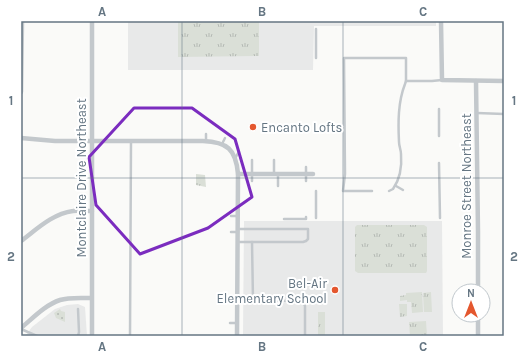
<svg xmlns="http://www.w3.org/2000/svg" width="525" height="357" font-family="Karla,sans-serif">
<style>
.built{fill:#e8e9e9}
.grass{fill:url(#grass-dots)}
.park{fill:url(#park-tufts)}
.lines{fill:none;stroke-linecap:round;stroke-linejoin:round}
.service{stroke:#c3c8cc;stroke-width:2.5}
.minor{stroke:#c3c8cc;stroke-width:4.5}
.marked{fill:none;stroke:#7b2cbf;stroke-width:3;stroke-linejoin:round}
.grid{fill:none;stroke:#657683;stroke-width:1;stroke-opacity:0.55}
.poi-dot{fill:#e4572e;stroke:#fff;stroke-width:1.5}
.labels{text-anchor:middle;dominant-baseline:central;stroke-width:4;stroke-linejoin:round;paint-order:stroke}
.poi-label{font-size:13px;fill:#657683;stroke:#fff;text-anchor:start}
.street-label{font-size:13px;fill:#657683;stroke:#fff}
.neatline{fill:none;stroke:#657683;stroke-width:1.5}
.grid-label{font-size:13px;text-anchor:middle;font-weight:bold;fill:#657683}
</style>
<defs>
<pattern id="grass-dots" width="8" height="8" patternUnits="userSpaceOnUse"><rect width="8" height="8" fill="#dadfd7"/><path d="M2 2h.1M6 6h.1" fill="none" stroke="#b4b9b4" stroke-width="1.8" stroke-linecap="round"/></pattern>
<pattern id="park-tufts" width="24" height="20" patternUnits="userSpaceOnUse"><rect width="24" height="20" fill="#dadfd7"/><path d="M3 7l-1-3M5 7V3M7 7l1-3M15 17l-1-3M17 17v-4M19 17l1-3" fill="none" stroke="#b4b9b4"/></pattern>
</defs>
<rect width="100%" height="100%" fill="#fafaf8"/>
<g class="built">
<polygon points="128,21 436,21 436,26 314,26 313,70 128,70"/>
<polygon points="244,221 442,221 443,336 243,336"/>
<polygon points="78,304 85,307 87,336 29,336 26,335 32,327 55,309 67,305"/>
</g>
<polygon class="grass" points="60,309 61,311 65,312 65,322 56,318 54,313"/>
<g class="park">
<polygon points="178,21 259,21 259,56 178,57"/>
<polygon points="196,174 205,175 206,187 196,185"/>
<polygon points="357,225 424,225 427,227 427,271 426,273 358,273 355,271 355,227"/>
<polygon points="422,292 423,312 412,313 411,302 407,302 407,300 400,301 400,296 406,295 406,293"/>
<polygon points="431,292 432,312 424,312 423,293"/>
<polygon points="399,304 407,304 407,316 400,317"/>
<rect x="318" y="312" width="7" height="24"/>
<polygon points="426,321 427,336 410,336 409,322"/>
</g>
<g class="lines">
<g class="service">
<polyline points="316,29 316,58"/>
<polyline points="439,109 439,136"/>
<polyline points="477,113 504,114"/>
<polyline points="206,134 206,141"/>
<polyline points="222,144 225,138"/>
<polyline points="235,158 239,152"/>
<polyline points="252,160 252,181"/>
<polyline points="274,160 274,173"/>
<polyline points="439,163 440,218"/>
<polyline points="278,174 278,186"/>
<polyline points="306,181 306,167"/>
<polyline points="396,186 403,190"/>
<polyline points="316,191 316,218"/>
<polyline points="372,191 343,191 345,174 344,58 406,58 406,81"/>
<path d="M389,191L393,189C400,179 402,166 401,154C401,150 399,146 399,142C398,122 398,102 405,84L406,81H432L442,80"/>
<polyline points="231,216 238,216"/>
<polyline points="284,219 306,219 306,217"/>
<polyline points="231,232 238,232"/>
<polyline points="238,242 303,242 306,241 308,239 308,229 239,229"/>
<polyline points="252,242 253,300"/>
<polyline points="238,300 300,301 303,302 305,306 305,336"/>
<polyline points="78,309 79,332 78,336"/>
<polyline points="230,323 237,323"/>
<polyline points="21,329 37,336"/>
<polyline points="130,336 131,141"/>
</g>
<g class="minor">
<polyline points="441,21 442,80 504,81"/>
<polyline points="476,81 478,232 478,291"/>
<polyline points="21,92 22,21"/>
<path d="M21,138L55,141H203C227,142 236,149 238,174L237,336"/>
<polyline points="238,174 313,174"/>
<path d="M21,241C37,229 52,214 73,211C79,210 85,211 92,211"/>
<polyline points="478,315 478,336"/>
<path d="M21,328C33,318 45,305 60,300C69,297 81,298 91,298"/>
<polyline points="92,336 92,21"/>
</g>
</g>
<path class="marked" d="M134,108H192L235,139L252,197L208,228L140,254L96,205L89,157Z"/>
<path class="grid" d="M182,21V336M343,21V336M21,178H504"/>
<g class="poi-dot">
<circle cx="253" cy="127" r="4"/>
<circle cx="335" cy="290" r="4"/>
</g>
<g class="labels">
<g class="poi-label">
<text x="261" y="127">Encanto Lofts</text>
<text x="327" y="283" text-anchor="end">Bel-Air<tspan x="327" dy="15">Elementary School</tspan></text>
</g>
<g class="street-label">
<text transform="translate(81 178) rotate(-90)">Montclaire Drive Northeast</text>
<text transform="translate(466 186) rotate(-90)">Monroe Street Northeast</text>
</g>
</g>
<rect width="525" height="357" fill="none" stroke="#ffffff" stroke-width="44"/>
<g transform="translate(471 303)"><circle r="19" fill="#ffffff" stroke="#c1c8cd"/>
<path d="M0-3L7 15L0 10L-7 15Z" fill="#e4572e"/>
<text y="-6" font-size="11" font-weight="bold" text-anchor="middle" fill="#657683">N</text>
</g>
<rect x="22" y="22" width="481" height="313" class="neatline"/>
<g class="grid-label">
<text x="102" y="16">A</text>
<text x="262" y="16">B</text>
<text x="423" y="16">C</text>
<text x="11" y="105">1</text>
<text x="514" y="105">1</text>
<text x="11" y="261">2</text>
<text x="514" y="261">2</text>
<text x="102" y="351">A</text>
<text x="262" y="351">B</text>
<text x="423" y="351">C</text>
</g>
</svg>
